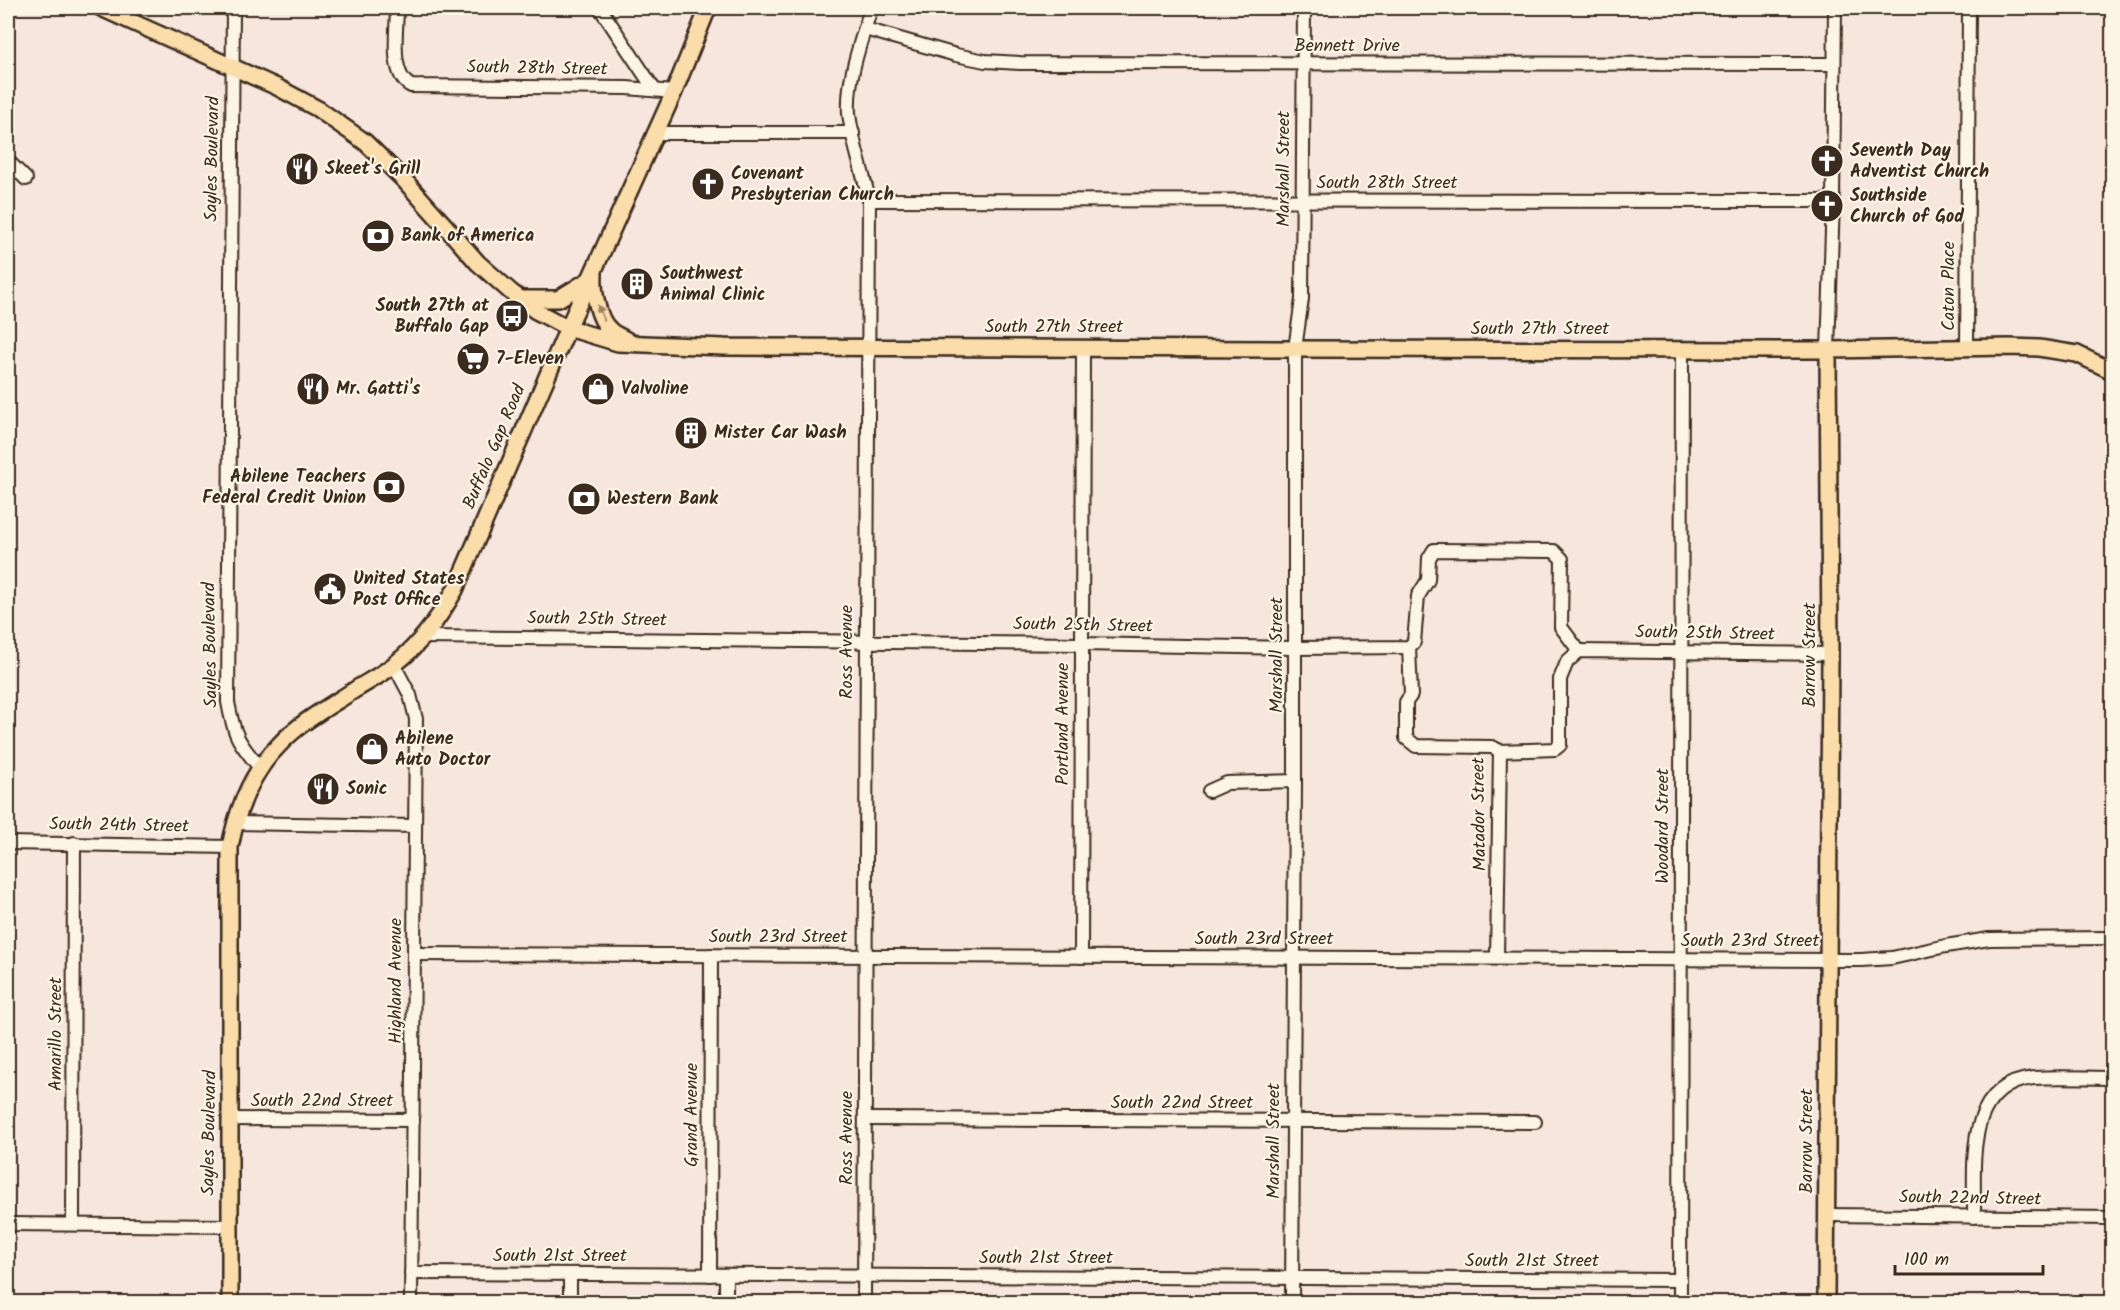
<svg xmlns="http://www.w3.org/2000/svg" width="2120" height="1310" font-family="Kalam,sans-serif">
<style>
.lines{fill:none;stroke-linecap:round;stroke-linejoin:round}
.minor-casing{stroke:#3b2a1e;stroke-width:16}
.major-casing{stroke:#3b2a1e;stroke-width:20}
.minor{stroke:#fcf5e5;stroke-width:12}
.major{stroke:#faddab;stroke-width:15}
.oneway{fill:#9a8464}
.labels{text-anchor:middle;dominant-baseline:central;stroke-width:4.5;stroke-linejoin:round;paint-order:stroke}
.street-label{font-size:18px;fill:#3b2a1e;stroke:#fcf5e5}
.poi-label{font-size:18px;font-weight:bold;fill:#3b2a1e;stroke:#fcf5e5;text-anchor:start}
</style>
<rect width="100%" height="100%" fill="#f6e6de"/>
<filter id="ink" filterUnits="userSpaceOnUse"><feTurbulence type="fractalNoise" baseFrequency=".0167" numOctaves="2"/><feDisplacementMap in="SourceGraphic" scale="12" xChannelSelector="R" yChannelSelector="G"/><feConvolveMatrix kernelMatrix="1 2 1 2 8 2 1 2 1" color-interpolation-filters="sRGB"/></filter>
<g filter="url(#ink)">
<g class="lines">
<g class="minor-casing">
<g id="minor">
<path d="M233,8L228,702C234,736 238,742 261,769"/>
<path d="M397,8C397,29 389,75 411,86L627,88L674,92"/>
<polyline points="600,8 654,89"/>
<polyline points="865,29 956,55 985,61 1020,63 1834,64"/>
<polyline points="654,133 853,133"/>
<polyline points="8,161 26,179"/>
<polyline points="869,200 1833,201"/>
<polyline points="1967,348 1969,8"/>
<polyline points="1828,350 1833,201 1835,8"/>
<polyline points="424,637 1081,644 1294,648 1409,647 1414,642 1418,596 1428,580 1429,558 1434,550 1554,551 1562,559 1561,627 1579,651"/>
<polyline points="1409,647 1411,695 1406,702 1406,738 1416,746 1492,747 1500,751 1497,958"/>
<polyline points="394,665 410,695 416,719 411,1302"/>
<polyline points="1500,751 1555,749 1560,745 1560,679 1567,662 1579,651 1830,654"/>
<polyline points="1209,791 1227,783 1295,781"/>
<polyline points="235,823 415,826"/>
<polyline points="8,843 230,847"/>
<polyline points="414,954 1861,960 1892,958 1946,946 1989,939 2112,938"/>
<polyline points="1081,957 1083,347"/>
<polyline points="231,1119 413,1120"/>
<polyline points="866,1119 1535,1122"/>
<polyline points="1826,1215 2112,1218"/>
<path d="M1974,1217C1975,1166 1963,1085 2034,1078C2060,1076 2087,1078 2112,1078"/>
<polyline points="8,1224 229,1226"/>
<polyline points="73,1224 74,843"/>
<polyline points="411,1273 1680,1280"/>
<polyline points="710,1275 711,955"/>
<polyline points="726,1275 726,1302"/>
<polyline points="570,1302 570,1274"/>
<path d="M864,1302L869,200C863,171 852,142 849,113C847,77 861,42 871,8"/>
<polyline points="1292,1302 1295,781 1295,349 1302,299 1304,8"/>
<polyline points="1680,1302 1682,349"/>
</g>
</g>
<g class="major-casing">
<g id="major">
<polyline points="101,8 277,87 318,109 365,142 405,181 478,263 511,292 536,311 568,328 618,343 724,347 1295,349 1828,350 2009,347 2039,348 2077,354 2112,371"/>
<path d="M594,273C593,289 597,319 610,330C615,335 622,337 628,341"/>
<polyline points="520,299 558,299 589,280"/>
<path d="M230,1302V847C237,810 252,772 279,745C300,722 330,706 356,689C369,681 383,674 395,664C421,644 439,618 455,590L568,328L674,92L708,8"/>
<polyline points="1826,1302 1830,654 1828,350"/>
</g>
</g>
<use href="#minor" class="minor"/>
<use href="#major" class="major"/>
</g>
<defs><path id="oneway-solid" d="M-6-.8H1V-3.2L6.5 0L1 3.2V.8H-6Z" transform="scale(1.5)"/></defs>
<use class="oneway" href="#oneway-solid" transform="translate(601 313) rotate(-112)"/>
</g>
<defs>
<g id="church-disc" transform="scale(1.725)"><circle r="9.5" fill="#3b2a1e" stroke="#fcf5e5"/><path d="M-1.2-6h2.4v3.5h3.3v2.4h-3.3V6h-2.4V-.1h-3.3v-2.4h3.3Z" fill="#fff"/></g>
<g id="restaurant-disc" transform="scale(1.725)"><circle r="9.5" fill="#3b2a1e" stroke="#fcf5e5"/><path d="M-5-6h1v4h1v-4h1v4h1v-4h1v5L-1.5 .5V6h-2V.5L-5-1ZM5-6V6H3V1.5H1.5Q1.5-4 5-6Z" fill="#fff"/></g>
<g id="bank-disc" transform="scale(1.725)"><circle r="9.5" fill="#3b2a1e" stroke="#fcf5e5"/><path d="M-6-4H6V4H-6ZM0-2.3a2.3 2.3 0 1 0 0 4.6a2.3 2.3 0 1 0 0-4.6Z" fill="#fff"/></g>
<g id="building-disc" transform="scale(1.725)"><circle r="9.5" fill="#3b2a1e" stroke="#fcf5e5"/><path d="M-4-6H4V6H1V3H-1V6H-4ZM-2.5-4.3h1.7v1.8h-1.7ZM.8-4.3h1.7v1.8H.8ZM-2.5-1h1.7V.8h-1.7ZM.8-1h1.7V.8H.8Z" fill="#fff"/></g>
<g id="bus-disc" transform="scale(1.725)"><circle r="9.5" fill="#3b2a1e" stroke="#fcf5e5"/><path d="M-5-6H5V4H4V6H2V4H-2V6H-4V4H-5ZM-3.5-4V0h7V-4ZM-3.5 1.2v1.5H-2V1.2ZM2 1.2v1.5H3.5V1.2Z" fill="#fff"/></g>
<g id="supermarket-disc" transform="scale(1.725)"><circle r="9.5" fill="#3b2a1e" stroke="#fcf5e5"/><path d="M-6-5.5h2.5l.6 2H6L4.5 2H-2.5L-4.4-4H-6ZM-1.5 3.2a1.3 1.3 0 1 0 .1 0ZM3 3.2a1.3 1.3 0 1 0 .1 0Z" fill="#fff"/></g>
<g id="shop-disc" transform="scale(1.725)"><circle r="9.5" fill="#3b2a1e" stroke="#fcf5e5"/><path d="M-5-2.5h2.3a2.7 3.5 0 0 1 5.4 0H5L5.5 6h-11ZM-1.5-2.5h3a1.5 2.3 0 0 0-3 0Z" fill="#fff"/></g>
<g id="civic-disc" transform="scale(1.725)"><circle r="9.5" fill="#3b2a1e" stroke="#fcf5e5"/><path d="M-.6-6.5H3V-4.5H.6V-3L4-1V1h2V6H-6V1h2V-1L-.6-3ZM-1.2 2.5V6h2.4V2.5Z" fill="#fff"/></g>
</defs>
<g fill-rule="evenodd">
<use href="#church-disc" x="1827" y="161"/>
<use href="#restaurant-disc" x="302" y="169"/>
<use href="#church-disc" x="708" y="184"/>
<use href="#church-disc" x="1827" y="206"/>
<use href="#bank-disc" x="378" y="236"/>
<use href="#building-disc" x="637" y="284"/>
<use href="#bus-disc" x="512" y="316"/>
<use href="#supermarket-disc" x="473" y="359"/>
<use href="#restaurant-disc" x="313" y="389"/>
<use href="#shop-disc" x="598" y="389"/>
<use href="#building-disc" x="691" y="433"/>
<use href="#bank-disc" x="389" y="487"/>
<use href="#bank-disc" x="584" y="499"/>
<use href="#civic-disc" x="330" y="589"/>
<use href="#shop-disc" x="372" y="749"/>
<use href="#restaurant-disc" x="323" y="789"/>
</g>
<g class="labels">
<g class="street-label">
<text x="1347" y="46">Bennett Drive</text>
<text transform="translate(537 69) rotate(1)">South 28th Street</text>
<text transform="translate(213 159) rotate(-89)">Sayles Boulevard</text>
<text transform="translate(1284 169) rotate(-90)">Marshall Street</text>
<text x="1387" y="183">South 28th Street</text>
<text transform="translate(1949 286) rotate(-90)">Caton Place</text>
<text x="1054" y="327">South 27th Street</text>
<text x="1540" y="329">South 27th Street</text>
<text transform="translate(495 447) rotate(-67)">Buffalo Gap Road</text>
<text transform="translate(597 620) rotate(1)">South 25th Street</text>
<text transform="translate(1083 626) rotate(1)">South 25th Street</text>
<text transform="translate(1705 634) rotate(1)">South 25th Street</text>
<text transform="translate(211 645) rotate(-91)">Sayles Boulevard</text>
<text transform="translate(847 652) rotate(-90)">Ross Avenue</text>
<text transform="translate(1277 655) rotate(-90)">Marshall Street</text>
<text transform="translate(1810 655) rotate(-90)">Barrow Street</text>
<text transform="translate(1063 724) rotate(-90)">Portland Avenue</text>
<text transform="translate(1480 814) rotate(-91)">Matador Street</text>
<text transform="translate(119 826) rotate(1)">South 24th Street</text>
<text transform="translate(1663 826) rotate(-90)">Woodard Street</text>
<text x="778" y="937">South 23rd Street</text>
<text x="1264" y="939">South 23rd Street</text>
<text x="1750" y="941">South 23rd Street</text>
<text transform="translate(396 981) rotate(-90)">Highland Avenue</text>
<text transform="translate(56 1034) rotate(-90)">Amarillo Street</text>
<text x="322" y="1101">South 22nd Street</text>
<text x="1182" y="1103">South 22nd Street</text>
<text transform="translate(692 1115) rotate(-90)">Grand Avenue</text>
<text transform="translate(210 1133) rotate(-89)">Sayles Boulevard</text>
<text transform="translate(847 1138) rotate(-90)">Ross Avenue</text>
<text transform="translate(1274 1141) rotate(-90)">Marshall Street</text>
<text transform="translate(1807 1141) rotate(-90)">Barrow Street</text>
<text transform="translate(1970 1199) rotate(1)">South 22nd Street</text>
<text x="560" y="1256">South 21st Street</text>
<text x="1046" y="1258">South 21st Street</text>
<text x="1532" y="1261">South 21st Street</text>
</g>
<g class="poi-label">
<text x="1850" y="151">Seventh Day<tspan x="1850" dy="21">Adventist Church</tspan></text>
<text x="325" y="169">Skeet's Grill</text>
<text x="731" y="174">Covenant<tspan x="731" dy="21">Presbyterian Church</tspan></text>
<text x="1850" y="196">Southside<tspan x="1850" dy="21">Church of God</tspan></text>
<text x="401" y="236">Bank of America</text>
<text x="660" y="274">Southwest<tspan x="660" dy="21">Animal Clinic</tspan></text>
<text x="489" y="306" text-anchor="end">South 27th at<tspan x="489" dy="21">Buffalo Gap</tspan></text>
<text x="496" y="359">7-Eleven</text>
<text x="336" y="389">Mr. Gatti's</text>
<text x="621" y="389">Valvoline</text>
<text x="714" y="433">Mister Car Wash</text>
<text x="366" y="477" text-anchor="end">Abilene Teachers<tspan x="366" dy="21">Federal Credit Union</tspan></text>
<text x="607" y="499">Western Bank</text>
<text x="353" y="579">United States<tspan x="353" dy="21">Post Office</tspan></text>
<text x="395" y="739">Abilene<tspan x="395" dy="21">Auto Doctor</tspan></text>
<text x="346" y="789">Sonic</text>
</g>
</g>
<rect width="2120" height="1310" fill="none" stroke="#fcf5e5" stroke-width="30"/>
<rect x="15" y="15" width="2090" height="1280" fill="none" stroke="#3b2a1e" stroke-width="2" filter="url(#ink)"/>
<path d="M1895 1265v9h148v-9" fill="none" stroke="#3b2a1e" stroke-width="3"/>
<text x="1904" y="1265" font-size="18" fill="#3b2a1e" stroke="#fcf5e5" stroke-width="4.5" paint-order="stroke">100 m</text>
</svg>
